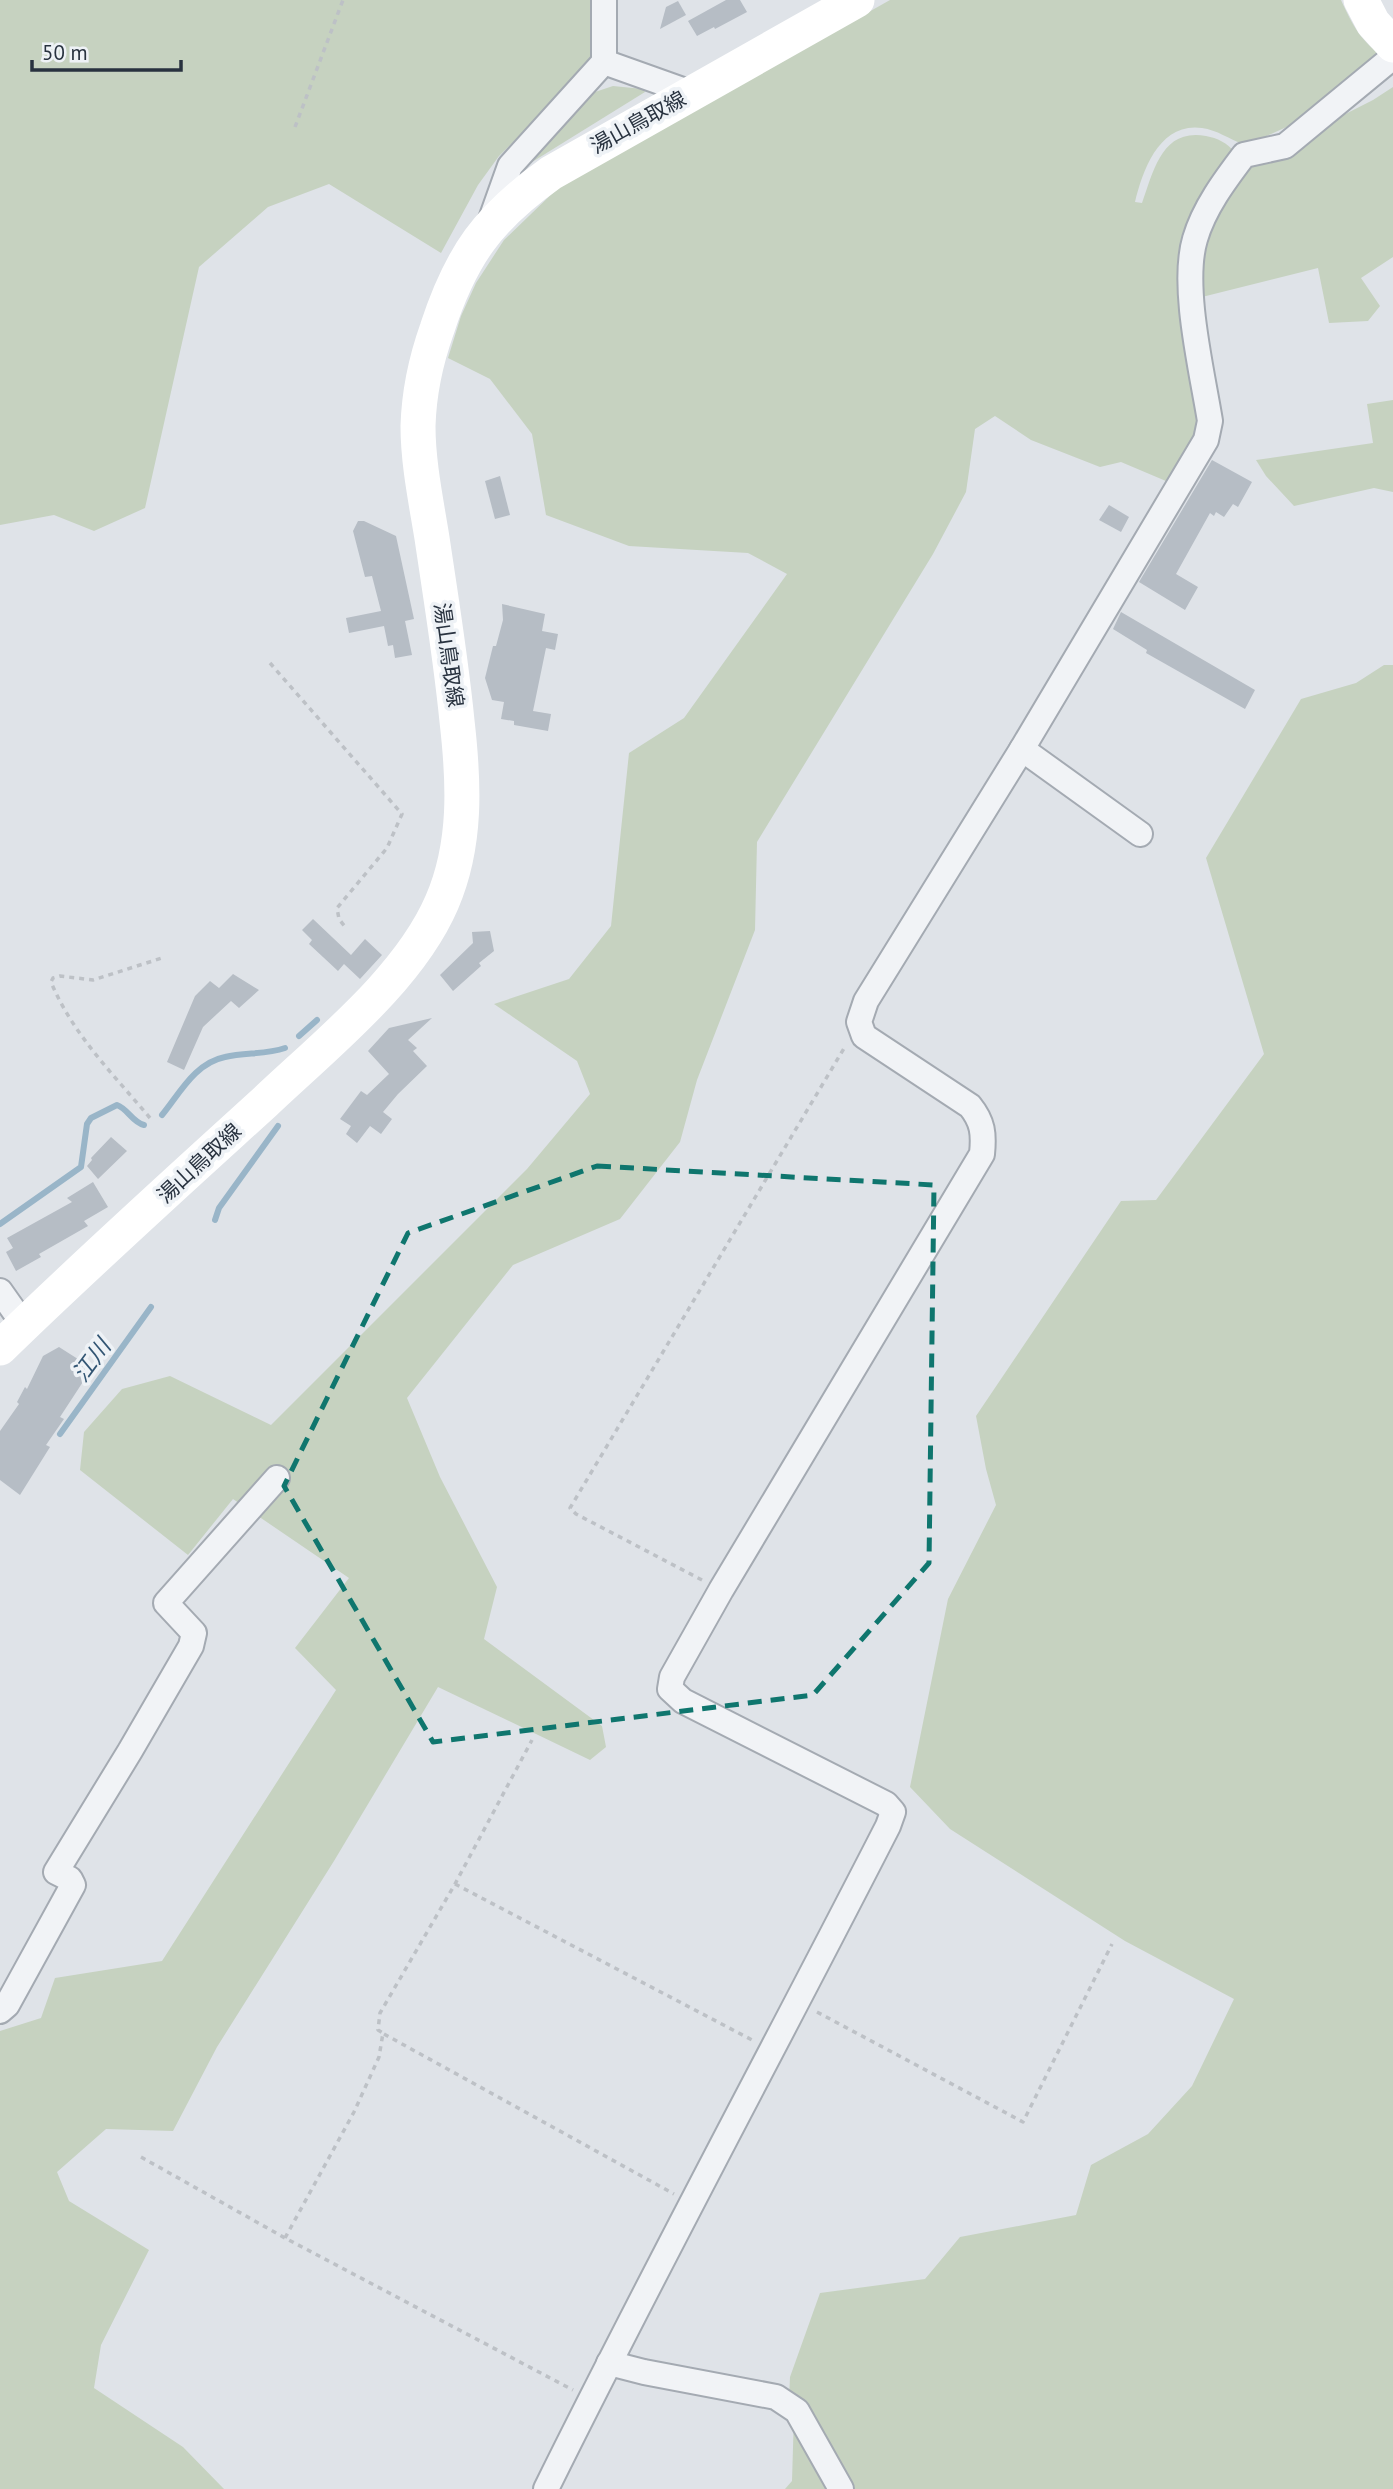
<svg xmlns="http://www.w3.org/2000/svg" width="1393" height="2489" font-family="'PT Sans','Noto Sans JP',sans-serif">
<style>
.green{fill:#c6d2c0}
.lines{fill:none;stroke-linecap:round;stroke-linejoin:round}
.stream{stroke:#99b5c8;stroke-width:6}
.building{fill:#b6bdc5}
.street-casing{stroke:#a4aab2;stroke-width:28}
.path{stroke:#bdc1c6;stroke-width:3.5;stroke-dasharray:5 5;stroke-linecap:butt}
.street{stroke:#f1f3f6;stroke-width:24}
.secondary{stroke:#fff;stroke-width:35}
.marked{fill:none;stroke:#0f766e;stroke-width:5;stroke-dasharray:14 9;stroke-linejoin:round}
.labels{text-anchor:middle;dominant-baseline:central;stroke-width:7;stroke-linejoin:round;paint-order:stroke}
.street-label{font-size:21px;fill:#28323f;stroke:#eef2f6}
.water-label{font-size:23px;font-style:italic;fill:#325573;stroke:#eef2f6}
</style>
<rect width="100%" height="100%" fill="#dfe3e8"/>
<g class="green">
<polygon points="0,0 595,0 594,58 569,87 499,156 478,185 441,253 329,184 268,207 199,267 145,508 94,531 54,515 0,525"/>
<path d="M890,0H1341C1352,24 1362,44 1385,57L1335,105L1260,139L1243,144C1229,139 1217,130 1202,128C1160,122 1143,169 1135,202L1142,203C1154,170 1162,128 1206,136C1217,138 1228,143 1234,152L1196,218L1204,417L1173,484L1121,462L1100,467L1031,440L995,416L975,429L966,492L933,554L757,842L755,930L697,1080L680,1142L620,1219L513,1265L407,1398L440,1477L497,1587L484,1639L602,1726L606,1747L590,1760L438,1687L334,1861L217,2047L173,2131L106,2129L57,2172L69,2201L149,2250L101,2345L94,2388L183,2447L224,2489H0V2031L41,2018L55,1978L162,1961L336,1690L295,1648L349,1578L233,1499L188,1555L80,1470L84,1432L122,1389L170,1376L271,1425L527,1169L590,1094L577,1061L494,1004L569,979L611,926L629,753L684,718L787,574L748,553L629,546L546,515L532,434L490,379L448,358L461,316L476,283L504,240L560,186Z"/>
<polygon points="613,86 643,89 645,92 524,167 592,93"/>
<polygon points="1393,87 1393,257 1361,278 1380,306 1368,321 1329,323 1318,268 1202,297 1199,246 1249,163 1373,100"/>
<polygon points="1393,400 1393,492 1374,488 1294,506 1266,476 1256,460 1373,443 1367,404"/>
<polygon points="1384,665 1393,665 1393,2489 846,2489 789,2399 790,2377 820,2293 925,2279 960,2237 1076,2215 1091,2165 1148,2134 1192,2086 1234,1999 1125,1941 950,1829 910,1787 948,1599 996,1505 986,1469 976,1416 1121,1201 1156,1200 1264,1054 1206,858 1301,699 1356,683"/>
<polygon points="794,2414 834,2489 785,2489 792,2481"/>
</g>
<g class="lines">
<g class="stream">
<polyline points="299,1036 317,1020"/>
<path d="M162,1115C180,1093 195,1063 225,1057C245,1052 265,1055 285,1048"/>
<polyline points="215,1220 219,1208 278,1126"/>
<path d="M0,1224L81,1167L87,1124L91,1118L117,1105C128,1109 132,1122 144,1125"/>
<polyline points="60,1434 151,1307"/>
</g>
</g>
<g class="building">
<polygon points="726,0 740,0 747,12 715,29 714,27 697,36 688,21"/>
<polygon points="678,1 686,15 660,29 666,7"/>
<polygon points="1212,460 1252,482 1238,507 1233,504 1224,517 1216,512 1214,516 1210,513 1176,574 1198,587 1185,610 1139,582"/>
<polygon points="500,476 510,515 495,519 485,481"/>
<polygon points="1109,505 1129,517 1121,532 1099,520"/>
<polygon points="358,521 364,521 396,536 414,619 405,621 412,655 395,658 393,645 388,646 384,626 349,633 346,618 381,611 372,576 365,577 353,531"/>
<polygon points="502,604 545,614 542,631 558,634 555,650 546,648 533,711 551,714 548,731 514,725 514,721 501,719 504,702 492,700 485,678 493,646 496,646 503,620"/>
<polygon points="1121,612 1255,690 1245,709 1146,653 1147,650 1113,629"/>
<polygon points="313,919 351,955 365,939 382,955 360,979 344,964 338,971 309,944 312,940 302,930"/>
<polygon points="490,931 494,951 479,963 481,966 453,991 440,975 473,943 472,932"/>
<polygon points="233,974 259,990 239,1008 231,1001 203,1027 184,1070 167,1062 195,996 210,981 219,988"/>
<polygon points="432,1018 408,1040 417,1048 413,1051 427,1066 398,1094 383,1112 392,1119 381,1134 370,1126 357,1143 346,1134 351,1126 340,1119 361,1091 367,1095 389,1074 368,1051 389,1028"/>
<polygon points="111,1137 127,1151 98,1179 87,1166 92,1160 91,1158"/>
<polygon points="93,1182 108,1207 84,1221 88,1226 39,1254 41,1257 16,1271 6,1252 13,1248 7,1238 72,1202 67,1198"/>
<polygon points="59,1347 92,1368 60,1417 64,1419 46,1445 50,1447 20,1495 0,1480 0,1431 19,1404 17,1402 25,1387 27,1389 43,1356"/>
</g>
<g class="lines">
<g class="street-casing">
<g id="street">
<polyline points="604,0 604,62"/>
<polyline points="604,62 691,93"/>
<polyline points="490,222 510,166 604,62"/>
<polyline points="1022,749 1140,834"/>
<polyline points="0,1291 24,1325"/>
<polyline points="0,2011 7,2005 73,1885 70,1879 56,1872 130,1751 191,1646 194,1633 166,1603 277,1478"/>
<polyline points="609,2363 644,2372 776,2397 797,2411 841,2489"/>
<path d="M546,2489C656,2266 775,2047 888,1826L893,1812L886,1804L683,1701L670,1689L672,1677L721,1590L982,1154C984,1134 983,1122 970,1106L864,1036L859,1022L866,1001L1022,749L1206,440L1210,421C1202,371 1181,286 1195,239C1204,208 1225,180 1244,155L1285,146L1393,57"/>
</g>
</g>
<g class="path">
<polyline points="295,127 343,0"/>
<polyline points="270,663 402,814 387,848 337,908 339,919 346,928"/>
<path d="M150,1118C114,1075 73,1035 51,982L53,978L60,976L93,980L162,958"/>
<polyline points="702,1580 576,1514 570,1508 846,1045"/>
<polyline points="455,1884 754,2041"/>
<polyline points="817,2012 1023,2122 1112,1944"/>
<polyline points="384,2034 674,2194"/>
<polyline points="141,2157 285,2238 573,2390"/>
<polyline points="285,2238 354,2112 379,2057 383,2033 378,2030 380,2013 455,1884 532,1740"/>
</g>
<use href="#street" class="street"/>
<g class="secondary">
<polyline points="1361,0 1373,23 1393,45"/>
<path d="M0,1348C86,1264 176,1183 265,1102C325,1045 409,979 442,902C467,844 464,782 457,721C451,659 441,599 432,538C426,501 418,463 418,426C419,392 426,360 437,329C461,255 488,218 551,173L857,0"/>
</g>
</g>
<path class="marked" d="M597,1166L934,1185L929,1563L813,1695L433,1742L284,1486L408,1233Z"/>
<g class="labels">
<g class="street-label">
<text transform="translate(638 122) rotate(-29)">湯山鳥取線</text>
<text transform="translate(449 655) rotate(82)">湯山鳥取線</text>
<text transform="translate(199 1163) rotate(-43)">湯山鳥取線</text>
</g>
<g class="water-label">
<text transform="translate(91 1360) rotate(-54)">江川</text>
</g>
</g>
<path d="M32 60v10h149v-10" fill="none" stroke="#28323f" stroke-width="3.5"/>
<text x="42" y="60" font-size="21" fill="#28323f" stroke="#eef2f6" stroke-width="5" paint-order="stroke">50 m</text>
</svg>
